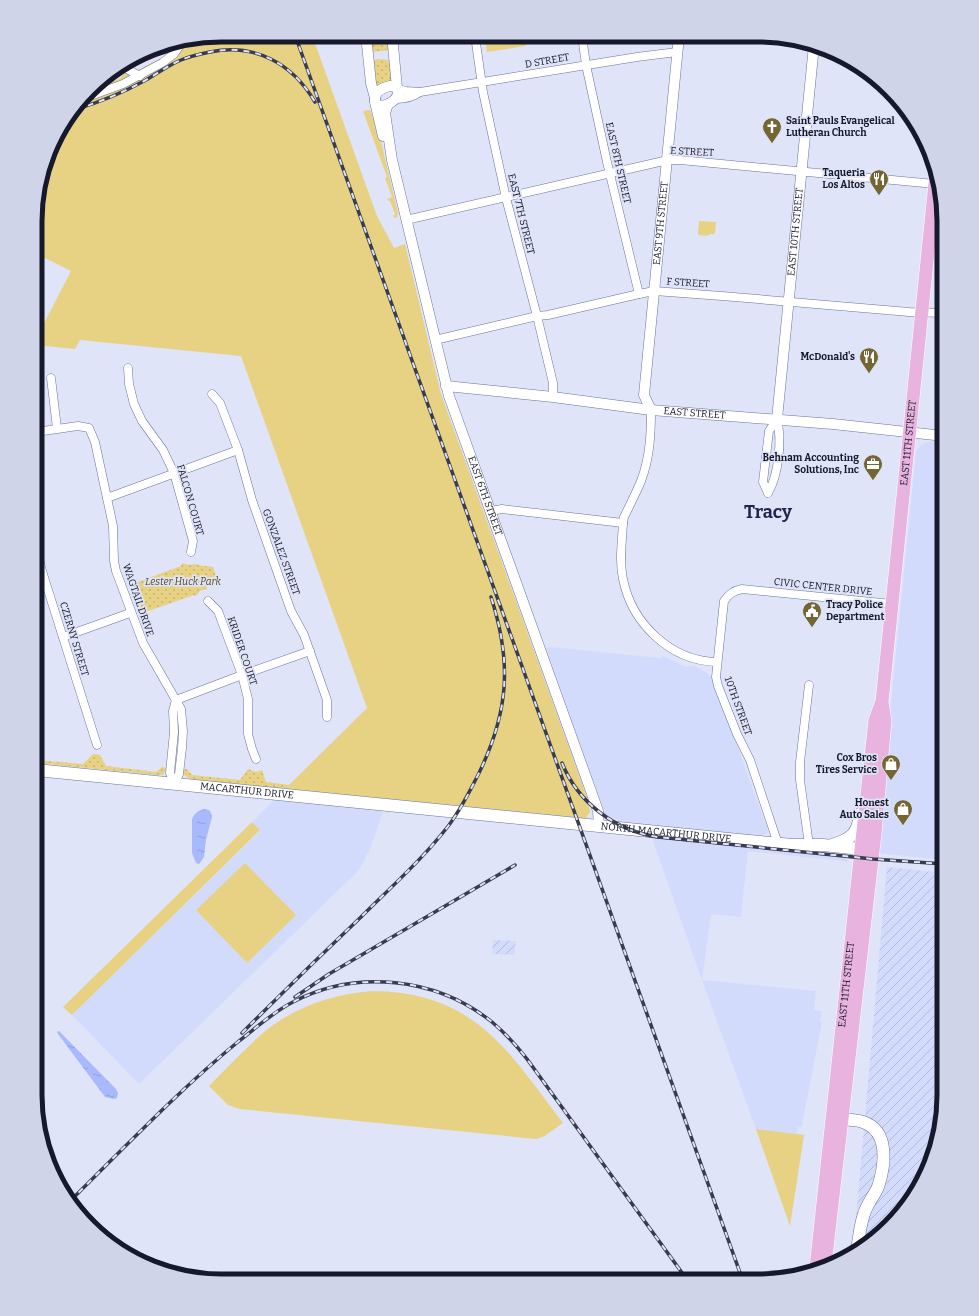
<svg xmlns="http://www.w3.org/2000/svg" width="979" height="1316" font-family="Bitter,serif">
<style>
.built{fill:#d3dbfd}
.industrial{fill:url(#industrial-furrows)}
.green{fill:#e7d183}
.park{fill:url(#park-dots)}
.water{fill:url(#water-ripples)}
.lines{fill:none;stroke-linecap:round;stroke-linejoin:round}
.minor-casing{stroke:#69739f;stroke-width:9}
.tertiary-casing{stroke:#69739f;stroke-width:11}
.secondary-casing{stroke:#69739f;stroke-width:13}
.primary-casing{stroke:#fff;stroke-width:14}
.minor{stroke:#fff;stroke-width:8}
.tertiary{stroke:#fff;stroke-width:10}
.secondary{stroke:#fff;stroke-width:12}
.primary{stroke:#e9b3df;stroke-width:13}
.rail-casing{stroke:#393c4f;stroke-width:3.5}
.rail{stroke:#dfe4f8;stroke-width:2;stroke-dasharray:6;stroke-linecap:butt}
.labels{text-anchor:middle;dominant-baseline:central;stroke-width:3.5;stroke-linejoin:round;paint-order:stroke}
.street-label{font-size:10px;fill:#16192b;stroke:#dfe4f8}
.poi-label{font-size:10px;font-weight:bold;fill:#16192b;stroke:#dfe4f8;text-anchor:end}
.park-label{font-size:10px;font-style:italic;fill:#54481e;stroke:#dfe4f8}
.town-label{font-size:18px;font-weight:bold;fill:#1f254b;stroke:#dfe4f8}
.rim{fill:none;stroke:#16192b;stroke-width:5}
</style>
<defs>
<pattern id="industrial-furrows" width="10" height="10" patternUnits="userSpaceOnUse"><rect width="10" height="10" fill="#d3dbfd"/><path d="M-1 1l2-2M0 10L10 0M9 11l2-2" fill="none" stroke="#b4bbd9"/></pattern>
<pattern id="park-dots" width="8" height="8" patternUnits="userSpaceOnUse"><rect width="8" height="8" fill="#e7d183"/><path d="M2 2h.1M6 6h.1" fill="none" stroke="#c5b371" stroke-width="1.8" stroke-linecap="round"/></pattern>
<pattern id="water-ripples" width="26" height="14" patternUnits="userSpaceOnUse"><rect width="26" height="14" fill="#a9b9fe"/><path d="M2 4q2-2 4 0t4 0M15 11q2-2 4 0t4 0" fill="none" stroke="#919eda"/></pattern>
</defs>
<rect width="100%" height="100%" fill="#dfe4f8"/>
<g class="built">
<polygon points="930,441 944,442 944,860 877,853 886,753 916,452 922,444"/>
<polygon points="550,647 660,658 663,656 686,667 690,666 697,667 707,673 712,679 717,689 768,831 767,834 763,836 621,822 607,815 604,811 546,648"/>
<polygon points="272,800 383,810 382,814 370,849 361,867 356,873 139,1084 72,1015 260,831 252,822 272,802"/>
<polygon points="652,835 848,855 847,863 844,861 748,851 741,917 711,914 702,980 816,991 814,1010 822,1011 820,1021 822,1022 803,1119 802,1127 798,1127 797,1135 756,1129 702,980 652,838"/>
</g>
<g class="industrial">
<polygon points="887,867 944,873 944,1107 934,1155 913,1198 881,1235 853,1253"/>
<polygon points="493,940 516,941 514,955 492,954"/>
</g>
<g class="green">
<path d="M221,35C240,35 258,36 275,43L279,40L278,35H312L377,216L394,248L405,244L441,394L588,800L590,812L586,818H581L288,789L289,785L367,708L241,356L80,340L75,349L36,345V339L71,271L37,254V196L49,159L52,160L68,127L60,128L92,89L104,86L120,78L123,74L140,69L163,57L168,52L173,43Z"/>
<polygon points="485,36 525,36 526,46 487,52"/>
<polygon points="370,110 374,120 376,120 398,213 397,217 395,218 393,216 395,214 390,201 387,200 388,199 392,197 385,178 387,177 363,111"/>
<polygon points="699,221 716,222 715,233 714,234 710,234 707,236 699,235 698,233"/>
<polygon points="252,822 260,830 72,1015 63,1007"/>
<polygon points="245,863 296,915 247,963 196,910"/>
<path d="M372,991C474,992 508,1050 563,1123L543,1137L536,1139L240,1109L228,1105L209,1086C227,1068 245,1049 264,1032C295,1007 332,994 372,991Z"/>
<polygon points="756,1129 804,1135 790,1226 757,1132"/>
</g>
<g class="park">
<polygon points="368,35 390,35 389,50 371,52"/>
<polygon points="377,59 390,60 394,81 377,90 371,61"/>
<polygon points="182,563 189,565 197,564 198,565 213,567 216,576 207,587 207,589 200,591 196,596 194,595 140,614 130,585 181,566"/>
<polygon points="93,754 100,755 106,766 156,772 162,767 167,768 163,775 156,775 36,763 36,760 83,764"/>
<polygon points="183,769 187,769 192,775 240,780 248,769 256,772 262,770 266,782 289,785 288,789 190,779 184,775"/>
</g>
<g class="water">
<path d="M205,809L209,810L211,813L212,817L206,840L204,857L199,864L196,863L192,853V819C195,813 198,810 205,809Z"/>
<polygon points="59,1031 116,1089 118,1093 117,1098 114,1099 105,1097 58,1034 57,1032"/>
</g>
<g class="lines">
<g class="minor-casing">
<g id="minor">
<polyline points="475,36 483,92 506,198 537,316 553,383 553,397"/>
<polyline points="582,36 586,65 607,162 639,294"/>
<polyline points="123,67 140,76"/>
<polyline points="398,89 406,91 420,92 637,57 677,52"/>
<polyline points="85,98 123,84 162,63 174,54 183,41"/>
<path d="M396,99C405,99 413,97 420,92"/>
<polyline points="406,220 668,160 680,160 935,184"/>
<polyline points="435,340 537,316 548,315 639,294 654,291 722,296 909,312 944,313"/>
<polyline points="128,368 129,384 134,404 142,421 163,450 174,473 193,541 191,552"/>
<polyline points="51,378 57,428"/>
<polyline points="212,394 220,403 238,450 252,500 291,611 304,635 327,700 327,717"/>
<path d="M651,410C651,433 650,458 641,481C636,493 630,505 624,517L623,523C622,542 619,561 623,579C632,624 671,661 717,662"/>
<polyline points="36,432 78,426 89,428 95,442 113,526 114,561 116,571 143,643 181,709 183,731 182,748 179,774 174,784"/>
<polyline points="768,493 763,482 769,431 777,419"/>
<path d="M768,493C779,474 782,440 777,419"/>
<polyline points="107,498 238,450"/>
<polyline points="491,511 502,509 623,523"/>
<polyline points="36,539 36,547 42,571 97,745"/>
<polyline points="208,601 218,611 242,675 248,699 248,734 252,749 256,759"/>
<polyline points="63,637 130,613"/>
<polyline points="176,700 242,675 310,651"/>
<polyline points="174,784 170,773 174,732 173,711 176,700"/>
<path d="M778,844L750,760L737,734L718,686L716,677L724,601C729,594 733,591 742,589L892,604"/>
<polyline points="809,845 800,780 800,762 809,685"/>
</g>
</g>
<g class="tertiary-casing">
<g id="tertiary">
<polyline points="366,35 371,83 375,98"/>
<polyline points="392,35 397,88"/>
<path d="M390,86L395,87L398,89C400,100 385,109 376,104C372,93 381,88 390,86Z"/>
<polyline points="375,102 383,136"/>
<path id="s1" d="M388,104L385,113L392,160L449,396L591,791L598,811L599,826"/>
<path id="s2" d="M446,386L553,397L651,410L833,424L944,436"/>
<path id="s3" d="M651,410L644,395L679,36"/>
<path id="s4" d="M777,419L814,45"/>
</g>
</g>
<g class="secondary-casing">
<g id="secondary">
<path id="s5" d="M36,770L749,841L793,845H823L870,850"/>
<path d="M832,845C851,839 858,834 860,814"/>
<path d="M833,1119C842,1120 854,1119 863,1122C890,1131 885,1166 878,1187C874,1196 867,1204 864,1214C860,1225 859,1238 857,1250"/>
</g>
</g>
<g class="primary-casing">
<g id="primary">
<path id="s6" d="M825,1265L875,834L885,721L882,702L935,183"/>
<path id="s7" d="M816,1268L875,720L881,704"/>
</g>
</g>
<use href="#minor" class="minor"/>
<use href="#tertiary" class="tertiary"/>
<use href="#secondary" class="secondary"/>
<use href="#primary" class="primary"/>
<g class="rail-casing">
<g id="rail">
<polyline points="295,35 743,1281"/>
<path d="M76,109C101,102 124,92 146,80C158,73 169,65 181,60C190,56 200,54 210,52C255,43 292,63 315,102"/>
<path d="M562,763C578,803 616,831 658,837L873,859L944,864"/>
<polyline points="295,997 329,974 515,865"/>
<path d="M242,1033C281,994 321,955 361,917C391,887 423,859 449,825C461,809 470,791 479,773C509,711 512,662 491,597"/>
<path d="M70,1201C125,1147 179,1090 239,1041C256,1028 273,1012 293,1002C356,969 436,977 492,1022C505,1033 516,1045 527,1059L688,1281"/>
</g>
</g>
<use href="#rail" class="rail"/>
</g>
<defs>
<g id="church-pin" transform="scale(1)"><path d="M0 17L-7.5 6A9.5 9.5 0 1 1 7.5 6Z" fill="#746633" stroke="#dfe4f8"/><path d="M-1.2-6h2.4v3.5h3.3v2.4h-3.3V6h-2.4V-.1h-3.3v-2.4h3.3Z" fill="#fff"/></g>
<g id="restaurant-pin" transform="scale(1)"><path d="M0 17L-7.5 6A9.5 9.5 0 1 1 7.5 6Z" fill="#746633" stroke="#dfe4f8"/><path d="M-5-6h1v4h1v-4h1v4h1v-4h1v5L-1.5 .5V6h-2V.5L-5-1ZM5-6V6H3V1.5H1.5Q1.5-4 5-6Z" fill="#fff"/></g>
<g id="office-pin" transform="scale(1)"><path d="M0 17L-7.5 6A9.5 9.5 0 1 1 7.5 6Z" fill="#746633" stroke="#dfe4f8"/><path d="M-6-3h4V-5.5h4V-3h4V5H-6ZM-1-4.5V-3h2v-1.5ZM-6 0V1H6V0Z" fill="#fff"/></g>
<g id="civic-pin" transform="scale(1)"><path d="M0 17L-7.5 6A9.5 9.5 0 1 1 7.5 6Z" fill="#746633" stroke="#dfe4f8"/><path d="M-.6-6.5H3V-4.5H.6V-3L4-1V1h2V6H-6V1h2V-1L-.6-3ZM-1.2 2.5V6h2.4V2.5Z" fill="#fff"/></g>
<g id="shop-pin" transform="scale(1)"><path d="M0 17L-7.5 6A9.5 9.5 0 1 1 7.5 6Z" fill="#746633" stroke="#dfe4f8"/><path d="M-5-2.5h2.3a2.7 3.5 0 0 1 5.4 0H5L5.5 6h-11ZM-1.5-2.5h3a1.5 2.3 0 0 0-3 0Z" fill="#fff"/></g>
</defs>
<g fill-rule="evenodd">
<use href="#church-pin" x="772" y="127"/>
<use href="#restaurant-pin" x="879" y="179"/>
<use href="#restaurant-pin" x="869" y="357"/>
<use href="#office-pin" x="873" y="464"/>
<use href="#civic-pin" x="812" y="611"/>
<use href="#shop-pin" x="891" y="764"/>
<use href="#shop-pin" x="903" y="809"/>
</g>
<g class="labels">
<g class="street-label">
<text transform="translate(547 61) rotate(-10)">D STREET</text>
<text transform="translate(692 152) rotate(3)">E STREET</text>
<text transform="translate(618 163) rotate(77)">EAST 8TH STREET</text>
<text transform="translate(521 214) rotate(76)">EAST 7TH STREET</text>
<text stroke="none"><textPath href="#s3" startOffset="189">EAST 9TH STREET</textPath></text>
<text stroke="none"><textPath href="#s4" startOffset="188">EAST 10TH STREET</textPath></text>
<text transform="translate(688 283) rotate(4)">F STREET</text>
<text stroke="none"><textPath href="#s2" startOffset="250">EAST STREET</textPath></text>
<text stroke="none"><textPath href="#s6" startOffset="827">EAST 11TH STREET</textPath></text>
<text stroke="none"><textPath href="#s1" startOffset="406">EAST 6TH STREET</textPath></text>
<text transform="translate(190 500) rotate(74)">FALCON COURT</text>
<text transform="translate(281 552) rotate(70)">GONZALEZ STREET</text>
<text transform="translate(823 587) rotate(6)">CIVIC CENTER DRIVE</text>
<text transform="translate(138 600) rotate(71)">WAGTAIL DRIVE</text>
<text transform="translate(74 639) rotate(73)">CZERNY STREET</text>
<text transform="translate(242 651) rotate(71)">KRIDER COURT</text>
<text transform="translate(738 706) rotate(70)">10TH STREET</text>
<text stroke="none"><textPath href="#s5" startOffset="212">MACARTHUR DRIVE</textPath></text>
<text stroke="none"><textPath href="#s5" startOffset="633">NORTH MACARTHUR DRIVE</textPath></text>
<text stroke="none"><textPath href="#s7" startOffset="285">EAST 11TH STREET</textPath></text>
</g>
<g class="poi-label">
<text x="786" y="121" text-anchor="start">Saint Pauls Evangelical<tspan x="786" dy="12">Lutheran Church</tspan></text>
<text x="865" y="173">Taqueria<tspan x="865" dy="12">Los Altos</tspan></text>
<text x="855" y="357">McDonald's</text>
<text x="859" y="458">Behnam Accounting<tspan x="859" dy="12">Solutions, Inc</tspan></text>
<text x="826" y="605" text-anchor="start">Tracy Police<tspan x="826" dy="12">Department</tspan></text>
<text x="877" y="758">Cox Bros<tspan x="877" dy="12">Tires Service</tspan></text>
<text x="889" y="803">Honest<tspan x="889" dy="12">Auto Sales</tspan></text>
</g>
<g class="park-label">
<text x="183" y="582">Lester Huck Park</text>
</g>
<g class="town-label">
<text x="768" y="512">Tracy</text>
</g>
</g>
<path d="M0 0H979V1316H0ZM221 42H758A179 179 0 0 1 937 221V1095A179 179 0 0 1 758 1274H221A179 179 0 0 1 42 1095V221A179 179 0 0 1 221 42Z" fill="#cfd4e8" fill-rule="evenodd"/>
<path class="rim" d="M221 42H758A179 179 0 0 1 937 221V1095A179 179 0 0 1 758 1274H221A179 179 0 0 1 42 1095V221A179 179 0 0 1 221 42Z"/>
</svg>
